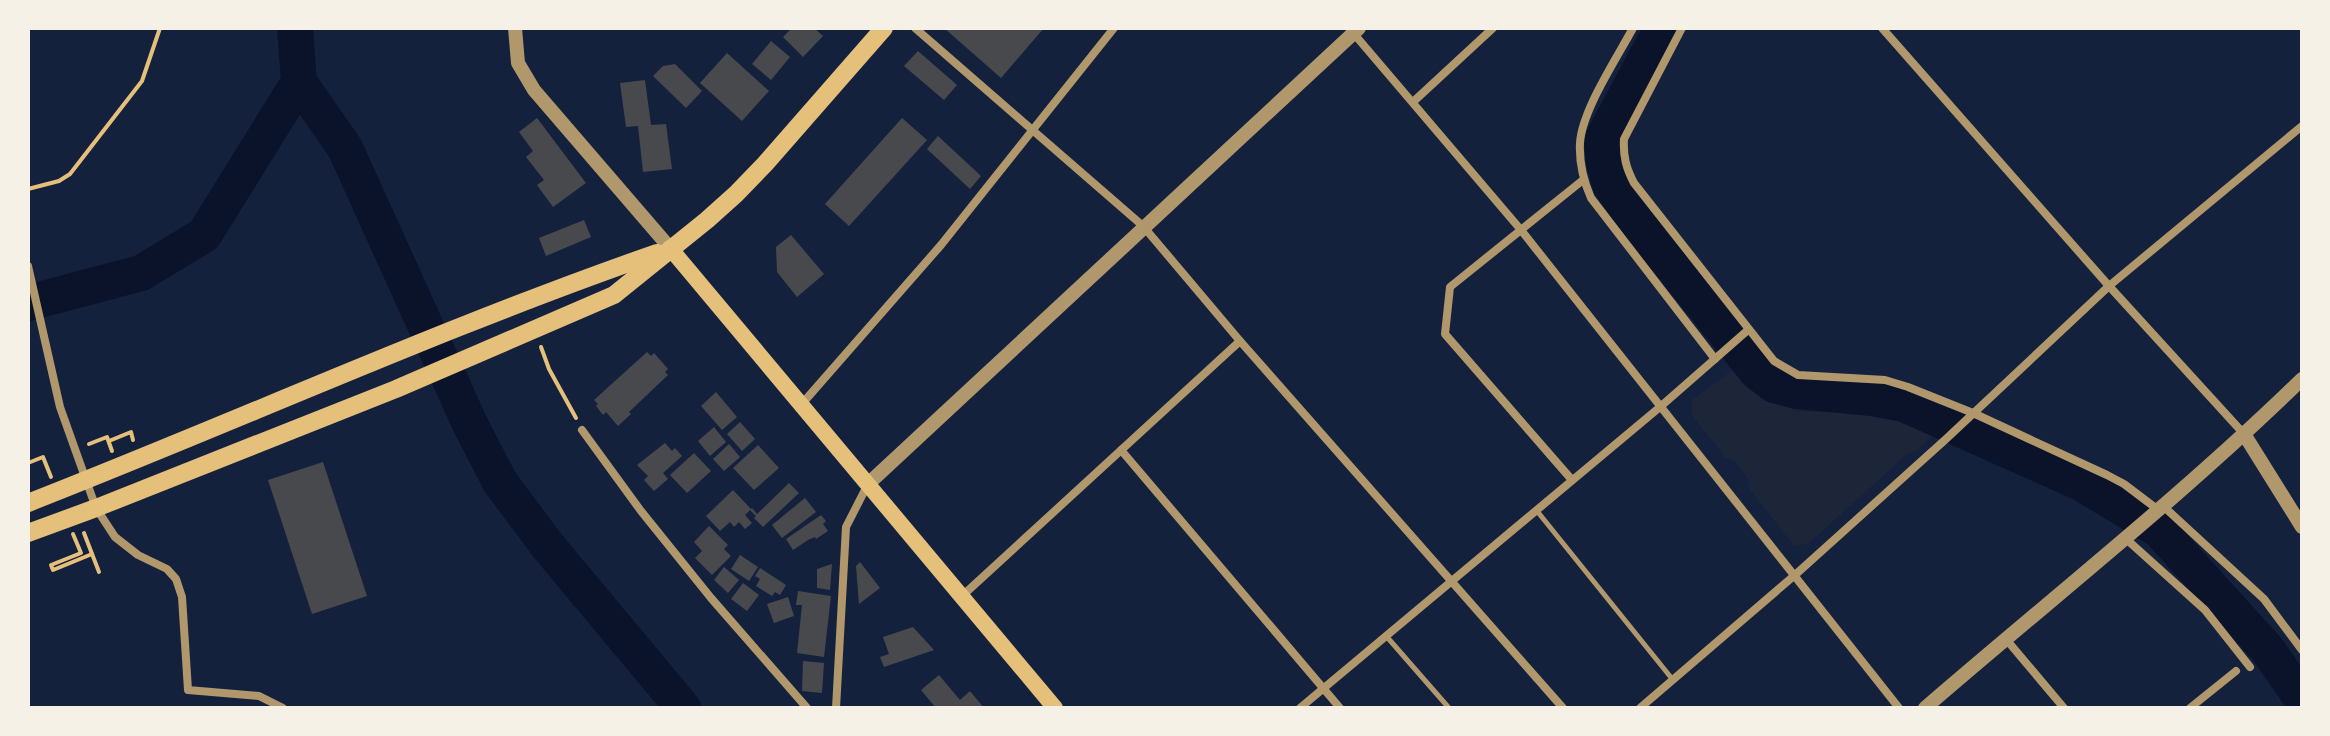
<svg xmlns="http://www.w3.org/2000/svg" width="2330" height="736" font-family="Karla,sans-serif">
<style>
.green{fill:#1d2539}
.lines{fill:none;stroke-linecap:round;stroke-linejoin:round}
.river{stroke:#0b132b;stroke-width:36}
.building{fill:#48494c}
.path{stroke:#e5c07b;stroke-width:4}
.service{stroke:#b1986c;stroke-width:5}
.minor{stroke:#b1986c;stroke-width:8}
.tertiary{stroke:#b1986c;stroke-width:14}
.primary{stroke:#e5c07b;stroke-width:16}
.trunk{stroke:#e5c07b;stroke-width:18}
</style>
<rect width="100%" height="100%" fill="#14213d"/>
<polygon class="green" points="1737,367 1762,395 1797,411 1881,413 1909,423 1933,435 1916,451 1907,454 1808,544 1794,546 1749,488 1749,480 1733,460 1726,458 1692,415 1692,400"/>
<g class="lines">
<g class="river">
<polyline points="1662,28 1602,140 1604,162 1610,184 1634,219 1757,372 1774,385 1797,391 1872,398 1904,404 2081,483 2159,530 2267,649 2302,699"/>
<polyline points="299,82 345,148 470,424 500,482 547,545 683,708"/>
<polyline points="28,303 141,273 204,235 299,82 295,28"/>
</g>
</g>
<g class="building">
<polygon points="792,28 814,28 823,36 803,57 783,37"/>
<polygon points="944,28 1044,28 1001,78"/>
<polygon points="771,41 790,57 771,80 752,64"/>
<polygon points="918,51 957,85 944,100 904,66"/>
<polygon points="727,53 769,91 742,121 700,83"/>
<polygon points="675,64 702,91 686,108 653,76 663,66"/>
<polygon points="645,80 651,125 666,124 672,169 643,172 638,126 626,127 620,83"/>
<polygon points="537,118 586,183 553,207 537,185 544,180 526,157 533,151 519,132"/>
<polygon points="902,118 927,140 849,226 825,204"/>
<polygon points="938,136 981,176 970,189 927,149"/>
<polygon points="584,220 591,237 546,256 539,238"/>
<polygon points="791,235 824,274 797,297 777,272 776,247"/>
<polygon points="647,352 651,356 654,353 668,369 665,372 668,375 629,412 631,414 618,426 606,412 603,415 596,406 598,404 594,400"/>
<polygon points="716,392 737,417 722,430 701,406"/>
<polygon points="740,422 755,439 742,451 727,434"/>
<polygon points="714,427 726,442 710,456 698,441"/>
<polygon points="665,443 672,451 675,448 682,456 663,473 668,479 654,491 644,480 648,476 637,465"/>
<polygon points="729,444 740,457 724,471 713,459"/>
<polygon points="758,445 779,468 754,490 733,468"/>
<polygon points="694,453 711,471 687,493 670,475"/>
<polygon points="323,462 367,596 312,614 268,480"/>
<polygon points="789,483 799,493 763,527 754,518 756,516 750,510 752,508 757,514"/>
<polygon points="733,490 751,509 745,515 752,523 745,529 739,522 734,527 730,522 720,531 706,516"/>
<polygon points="805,498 816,512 782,538 772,525"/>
<polygon points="821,515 826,521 823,524 828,531 816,539 815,537 808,540 793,550 786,539"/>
<polygon points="709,526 728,545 724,549 731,556 712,575 695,558 702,551 694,542"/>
<polygon points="740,555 758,567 749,581 731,569"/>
<polygon points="860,562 880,588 859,604 856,566"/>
<polygon points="832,564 830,590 817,588 817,569"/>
<polygon points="724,567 739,580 728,593 714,580"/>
<polygon points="760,568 786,585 780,595 775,592 772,596 756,586 760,579 755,576"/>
<polygon points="743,583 759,595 747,611 731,599"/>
<polygon points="798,591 831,596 824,657 797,653 802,605 796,605"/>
<polygon points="788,597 794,616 774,623 767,604"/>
<polygon points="913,627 934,650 884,667 880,657 889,654 883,637"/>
<polygon points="803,661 824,663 822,693 802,691"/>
<polygon points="939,675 960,700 970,691 984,708 936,708 921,690"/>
</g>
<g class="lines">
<g class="path">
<polyline points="28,189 59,181 70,174 142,81 160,28"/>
<polyline points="541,347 549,369 576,418"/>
<polyline points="109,441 131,432 133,440"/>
<polyline points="89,444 107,437 112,451"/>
<polyline points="28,463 43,457 51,477"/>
<polyline points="84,533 99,572"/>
<polyline points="73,534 81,553 51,565 53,570 92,554"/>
</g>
<g class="service">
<polyline points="1537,511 1673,680"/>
<polyline points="1387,637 1449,708"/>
</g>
<g class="minor">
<polyline points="915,28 1143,226 1240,341 1563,708"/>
<polyline points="1349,28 1521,230 1899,708"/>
<path d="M1633,28C1617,58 1582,110 1580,143C1579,162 1583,180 1591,198L1715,359"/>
<path d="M1682,28L1624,139C1623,156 1626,168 1634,183L1774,361L1798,375L1885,380L1908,387L1973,413L2107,475L2124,484L2157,509"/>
<polyline points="1882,28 2109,286 2244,434"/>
<polyline points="1413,102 1493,28"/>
<polyline points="28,266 60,407 96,508 115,537 138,555 167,569 176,579 182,597 188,690 259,696 283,708"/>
<polyline points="801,405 941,245 1114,28"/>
<polyline points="582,430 641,511 711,598 807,708"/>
<polyline points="1121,450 1340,708"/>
<polyline points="1572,480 1445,334 1450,287 1583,180"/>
<polyline points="2162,505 2264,599 2302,650"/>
<polyline points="2125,538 2205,610 2250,667"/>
<polyline points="961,597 1240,341"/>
<polyline points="2005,638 2064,708"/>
<polyline points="836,708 846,527 868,484"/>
<polyline points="1300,708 1660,407 1748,330"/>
<polyline points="1640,708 1795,575 1946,439 2109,286 2302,126"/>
<polyline points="2190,708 2236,671"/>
</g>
<g class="tertiary">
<polyline points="515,28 518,63 534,90 670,248"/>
<polyline points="2244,434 2302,527"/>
<polyline points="868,484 1359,28"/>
<path d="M1925,708C2051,599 2183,495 2302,379"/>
</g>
<polyline class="primary" points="670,248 1055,708"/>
<g class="trunk">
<path d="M28,503C238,421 444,327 657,253"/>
<polyline points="28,533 96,508 396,389 614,295 707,220 736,194 765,164 884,28"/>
</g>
</g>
<rect width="2330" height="736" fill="none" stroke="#f6f1e7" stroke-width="60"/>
</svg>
